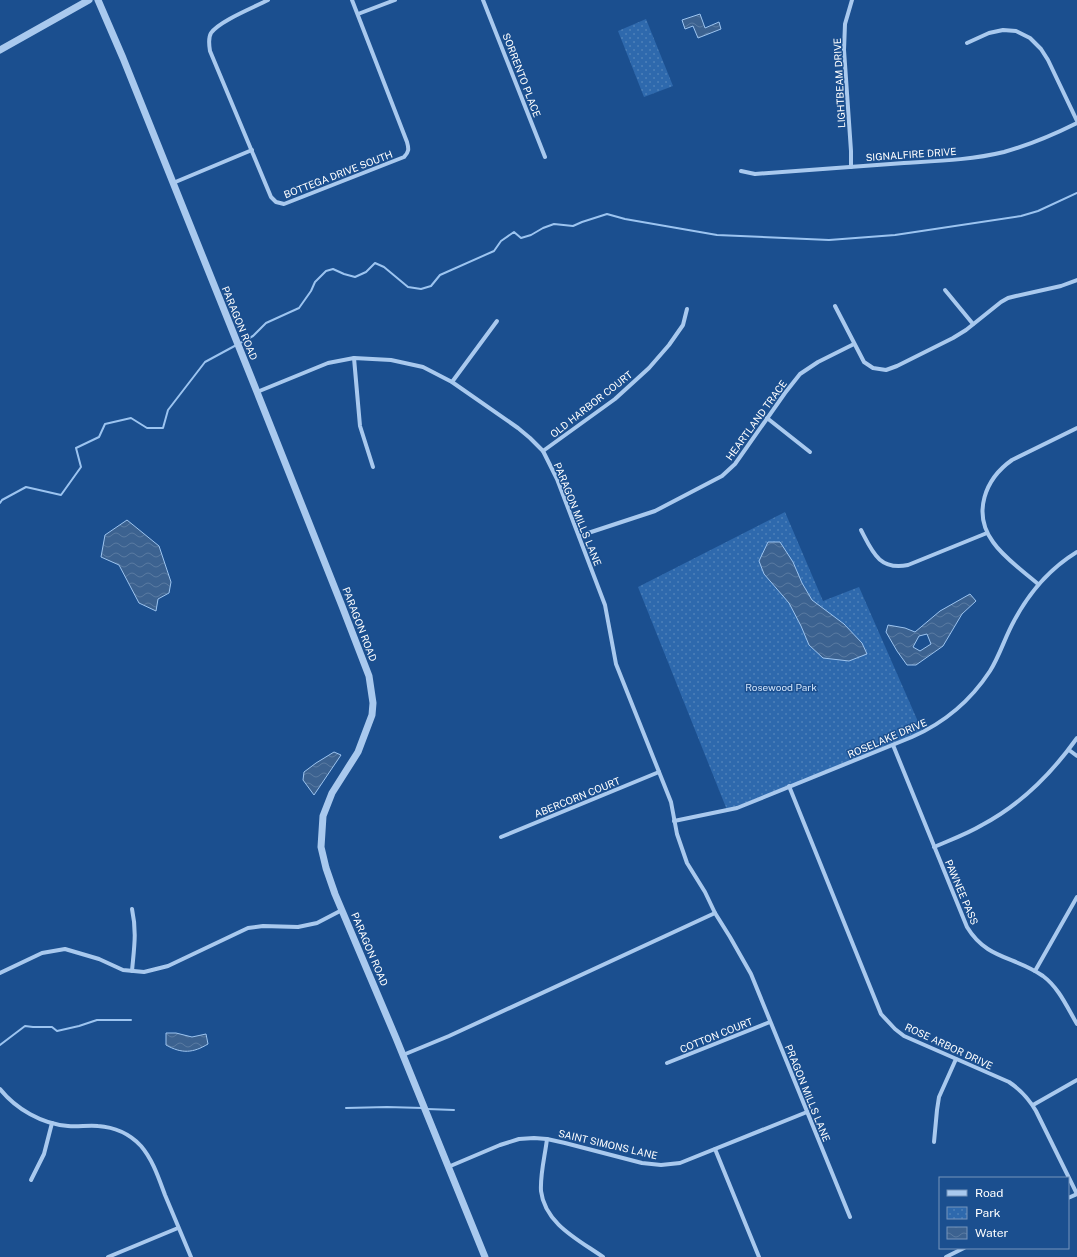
<svg xmlns="http://www.w3.org/2000/svg" width="1077" height="1257" font-family="'Public Sans',sans-serif">
<style>
.park{fill:url(#park-dots)}
.water{fill:url(#water-waves);stroke:#9cc4f0;fill-rule:evenodd}
.lines{fill:none;stroke-linecap:round;stroke-linejoin:round}
.stream{stroke:#9cc4f0;stroke-width:2}
.minor{stroke:#a9c9ee;stroke-width:4}
.tertiary{stroke:#a9c9ee;stroke-width:7}
.labels{text-anchor:middle;dominant-baseline:central;stroke-width:3;stroke-linejoin:round;paint-order:stroke}
.street-label{font-size:10px;fill:#fff;stroke:#1b4f8f}
.park-label{font-size:10px;fill:#cfe3fa;stroke:#1b4f8f}
</style>
<defs>
<pattern id="park-dots" width="8" height="8" patternUnits="userSpaceOnUse"><rect width="8" height="8" fill="#2e69ad"/><path d="M2 2h.1M6 6h.1" fill="none" stroke="#4d80b9" stroke-width="1.8" stroke-linecap="round"/></pattern>
<pattern id="water-waves" width="16" height="10" patternUnits="userSpaceOnUse"><rect width="16" height="10" fill="#3c6290"/><path d="M0 5q4-4 8 0t8 0" fill="none" stroke="#597aa1"/></pattern>
</defs>
<rect width="100%" height="100%" fill="#1b4f8f"/>
<g class="park">
<polygon points="646,19 673,86 644,97 618,31"/>
<polygon points="785,512 823,601 859,587 923,733 727,810 638,587"/>
</g>
<g class="water">
<polygon points="700,14 705,28 719,22 721,29 698,38 693,26 685,29 682,20"/>
<polygon points="127,520 159,546 171,582 169,593 158,599 156,611 139,603 119,565 101,557 105,535"/>
<polygon points="768,542 780,542 793,562 802,583 812,600 844,624 862,643 867,654 849,661 823,658 809,645 801,626 789,603 764,574 759,561"/>
<path d="M970,594L976,601L962,614L943,646L916,665H907L897,651L886,632L888,625L905,628L915,632L940,611ZM927,634L931,644L920,651L913,647L919,636Z"/>
<polygon points="334,752 341,755 314,795 303,780 304,772 316,763"/>
<path d="M166,1033H176L192,1037L206,1034L208,1044C193,1053 182,1054 166,1045Z"/>
</g>
<g class="lines">
<g class="stream">
<polyline points="0,503 2,500 26,487 61,495 81,467 76,448 99,437 105,424 131,418 147,428 163,428 168,410 205,362 253,336 266,323 299,308 311,291 315,282 326,271 333,269 344,274 355,277 366,272 375,263 384,267 408,287 421,289 431,286 440,275 494,251 501,241 514,232 521,238 531,235 543,228 554,224 573,226 582,222 607,214 625,219 717,235 829,240 895,235 1021,216 1038,211 1077,193"/>
<polyline points="0,1045 25,1026 33,1027 52,1027 57,1031 79,1026 97,1020 131,1020"/>
<polyline points="346,1108 387,1107 423,1108"/>
<polyline points="427,1109 454,1110"/>
</g>
<g class="minor">
<path d="M268,0C255,7 219,21 211,33C208,38 209,45 210,51L271,197L276,202L284,204L404,157C409,152 409,149 407,142L352,0"/>
<polyline points="483,0 545,157"/>
<polyline points="358,14 395,0"/>
<polyline points="967,43 989,33 1003,30 1016,31 1030,38 1041,49 1048,60 1077,121"/>
<polyline points="851,167 851,151 844,50 845,24 852,0"/>
<path d="M741,171L755,174C805,170 854,167 904,163C937,161 971,160 1004,152C1029,145 1053,135 1077,123"/>
<polyline points="173,183 252,150"/>
<polyline points="945,290 973,324"/>
<polyline points="835,306 864,362 873,368 886,370 897,366 953,338 966,330 1001,302 1008,298 1016,296 1061,286 1077,280"/>
<polyline points="354,358 360,426 373,467"/>
<polyline points="452,382 497,321"/>
<polyline points="257,392 328,363 354,358 391,360 423,367 452,382 518,428 530,438 543,451 557,479 605,605 616,664 671,802 677,834 687,863 705,892 715,913"/>
<polyline points="767,418 810,452"/>
<polyline points="543,451 615,399 649,368 669,345 683,325 687,309"/>
<path d="M861,530C872,551 879,571 908,565L987,533"/>
<polyline points="579,536 655,511 722,476 735,464 785,393 800,374 818,362 854,344"/>
<path d="M1038,584C1023,571 1004,558 993,542C972,513 985,479 1012,460L1077,428"/>
<path d="M893,745L967,927C987,960 1015,956 1043,976C1059,988 1067,1007 1077,1024"/>
<polyline points="1069,750 1077,756"/>
<path d="M789,786L881,1014L895,1029L904,1036L1009,1082C1021,1090 1029,1099 1036,1111L1077,1194"/>
<path d="M674,821L737,808L912,737C944,723 971,700 990,671C1000,655 1005,637 1014,621C1029,593 1049,569 1077,552"/>
<polyline points="501,837 659,772"/>
<path d="M934,847C950,840 967,834 982,825C1020,805 1052,773 1077,738"/>
<path d="M132,909C137,932 134,948 132,971"/>
<polyline points="1035,971 1077,897"/>
<polyline points="0,973 42,953 65,949 99,959 123,970 144,972 168,966 248,928 263,926 298,927 317,923 342,910"/>
<polyline points="403,1055 449,1036 715,913 730,937 751,974 850,1217"/>
<polyline points="667,1063 770,1022"/>
<path d="M0,1089C16,1109 42,1124 68,1126C78,1127 88,1125 98,1126C114,1127 130,1134 141,1146C153,1160 159,1179 165,1195C174,1216 182,1236 191,1257"/>
<polyline points="1033,1105 1077,1080"/>
<path d="M547,1139C545,1156 540,1174 541,1191C545,1224 579,1240 603,1257"/>
<polyline points="934,1142 937,1110 939,1097 956,1059"/>
<polyline points="715,1149 759,1257"/>
<polyline points="448,1167 500,1145 519,1139 534,1138 547,1139 565,1143 642,1163 661,1165 680,1163 807,1112"/>
<polyline points="31,1180 44,1154 52,1123"/>
<polyline points="1068,1198 1077,1194"/>
<polyline points="108,1257 178,1228"/>
<polyline points="946,1257 964,1248"/>
</g>
<g class="tertiary">
<polyline points="98,0 123,58 257,392 342,606 369,676 373,703 372,715 358,752 332,793 323,816 321,847 326,868 335,894 396,1038 485,1257"/>
<polyline points="0,50 89,0"/>
</g>
</g>
<g class="labels">
<g class="street-label">
<text transform="translate(522 75) rotate(69)">SORRENTO PLACE</text>
<text transform="translate(839 83) rotate(-93)">LIGHTBEAM DRIVE</text>
<text transform="translate(911 154) rotate(-4)">SIGNALFIRE DRIVE</text>
<text transform="translate(338 174) rotate(-21)">BOTTEGA DRIVE SOUTH</text>
<text transform="translate(240 323) rotate(68)">PARAGON ROAD</text>
<text transform="translate(591 404) rotate(-38)">OLD HARBOR COURT</text>
<text transform="translate(756 420) rotate(-54)">HEARTLAND TRACE</text>
<text transform="translate(578 514) rotate(68)">PARAGON MILLS LANE</text>
<text transform="translate(360 624) rotate(69)">PARAGON ROAD</text>
<text transform="translate(887 738) rotate(-23)">ROSELAKE DRIVE</text>
<text transform="translate(577 797) rotate(-22)">ABERCORN COURT</text>
<text transform="translate(962 892) rotate(67)">PAWNEE PASS</text>
<text transform="translate(370 949) rotate(67)">PARAGON ROAD</text>
<text transform="translate(716 1035) rotate(-22)">COTTON COURT</text>
<text transform="translate(949 1046) rotate(25)">ROSE ARBOR DRIVE</text>
<text transform="translate(808 1093) rotate(68)">PRAGON MILLS LANE</text>
<text transform="translate(608 1144) rotate(13)">SAINT SIMONS LANE</text>
</g>
<g class="park-label">
<text x="781" y="687">Rosewood Park</text>
</g>
</g>
<rect x="939" y="1177" width="130" height="72" fill="#1b4f8f" stroke="#7695bc"/>
<rect x="947" y="1190" width="20" height="6" fill="#a9c9ee" stroke="#7695bc"/>
<text x="975" y="1197" font-size="12" fill="#ffffff">Road</text>
<rect x="947" y="1207" width="20" height="12" fill="url(#park-dots)" stroke="#7695bc"/>
<text x="975" y="1217" font-size="12" fill="#ffffff">Park</text>
<rect x="947" y="1227" width="20" height="12" fill="url(#water-waves)" stroke="#7695bc"/>
<text x="975" y="1237" font-size="12" fill="#ffffff">Water</text>
</svg>
